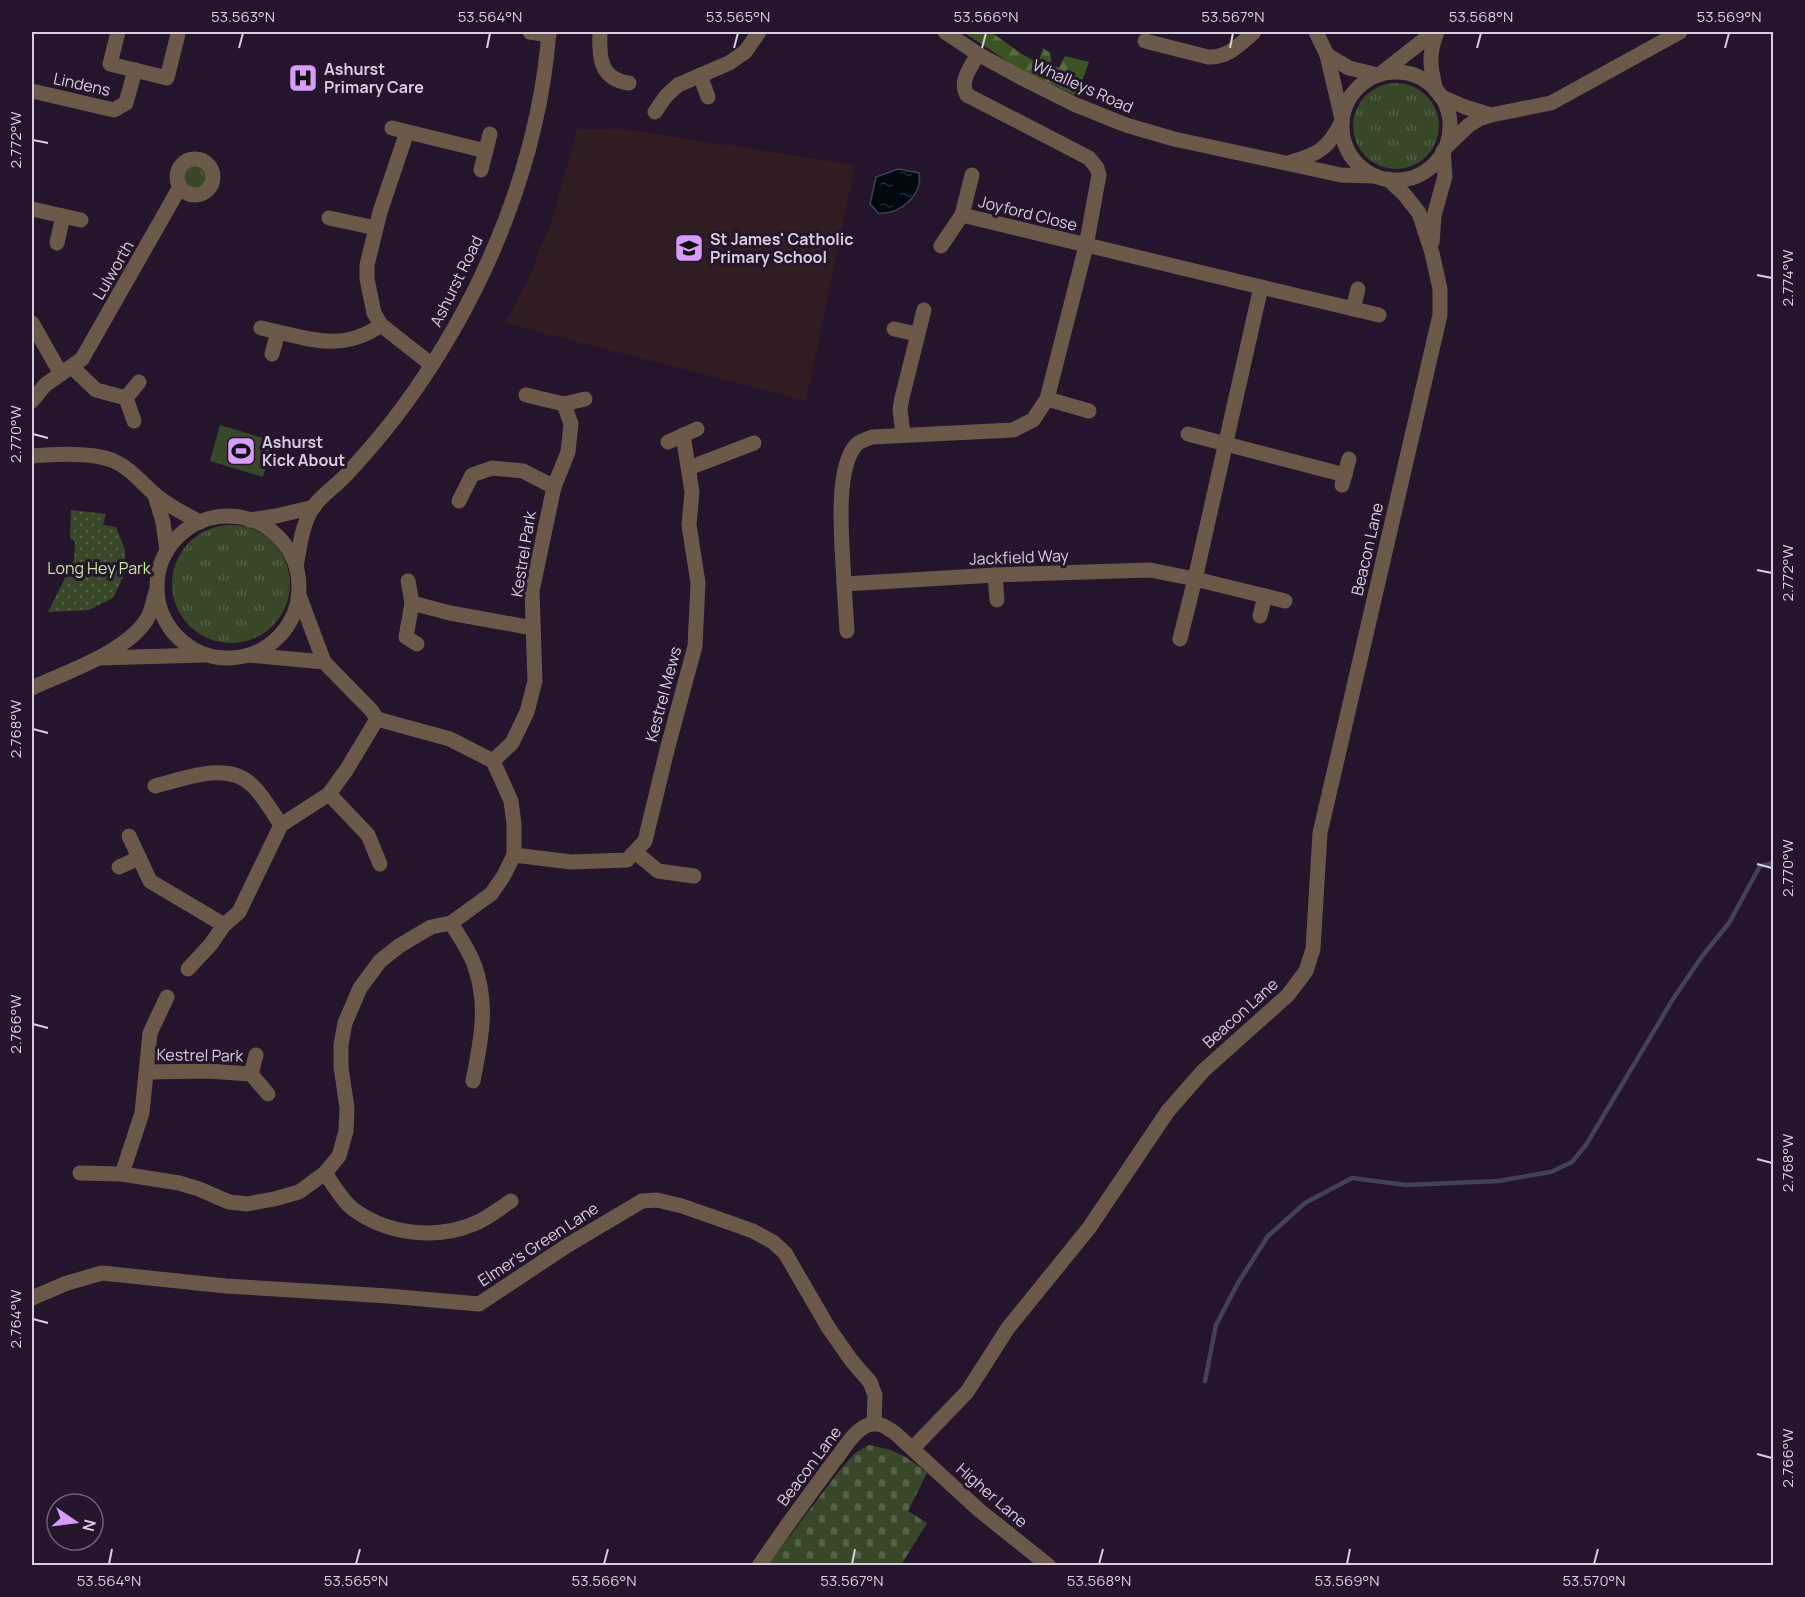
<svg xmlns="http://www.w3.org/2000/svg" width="1805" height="1597" font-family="Manrope,sans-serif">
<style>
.education{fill:#301d21}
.grass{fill:url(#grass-tufts)}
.forest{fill:url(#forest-firs)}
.cemetery{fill:url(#cemetery-stones)}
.park{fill:url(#park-dots)}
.garden{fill:#394729}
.water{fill:url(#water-ripples);stroke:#41434e;stroke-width:1.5}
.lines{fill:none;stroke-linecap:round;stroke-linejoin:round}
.stream{stroke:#41434e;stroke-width:4.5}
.minor{stroke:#6a5948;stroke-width:15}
.tertiary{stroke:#6a5948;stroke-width:15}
.ticks{fill:none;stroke:#d8cdde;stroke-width:2}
.labels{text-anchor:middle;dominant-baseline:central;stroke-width:6;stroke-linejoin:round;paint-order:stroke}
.poi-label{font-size:16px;font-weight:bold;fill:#d8cdde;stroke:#24142c;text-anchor:start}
.street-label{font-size:16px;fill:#d8cdde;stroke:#24142c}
.park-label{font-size:16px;fill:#c2e59a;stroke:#24142c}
.neatline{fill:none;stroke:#d8cdde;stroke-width:2}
.ticks-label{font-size:15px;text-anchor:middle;fill:#d8cdde}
</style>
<defs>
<pattern id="grass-tufts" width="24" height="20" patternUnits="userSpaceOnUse" patternTransform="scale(1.5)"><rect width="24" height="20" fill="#394729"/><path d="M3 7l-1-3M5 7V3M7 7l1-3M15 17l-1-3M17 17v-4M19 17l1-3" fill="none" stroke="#556048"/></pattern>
<pattern id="forest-firs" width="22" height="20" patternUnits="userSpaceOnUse" patternTransform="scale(1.5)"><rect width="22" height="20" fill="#3d5222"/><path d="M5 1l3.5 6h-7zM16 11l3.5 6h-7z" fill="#586a42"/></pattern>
<pattern id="cemetery-stones" width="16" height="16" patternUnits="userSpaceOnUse" patternTransform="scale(1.5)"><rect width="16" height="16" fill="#394729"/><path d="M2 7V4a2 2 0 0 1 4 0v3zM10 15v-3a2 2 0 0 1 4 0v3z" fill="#556048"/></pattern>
<pattern id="park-dots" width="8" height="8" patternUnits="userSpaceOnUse" patternTransform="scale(1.5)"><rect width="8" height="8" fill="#394729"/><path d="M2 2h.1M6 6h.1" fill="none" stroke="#556048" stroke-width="1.8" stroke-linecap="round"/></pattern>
<pattern id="water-ripples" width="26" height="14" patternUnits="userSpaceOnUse" patternTransform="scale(1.5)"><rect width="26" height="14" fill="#000810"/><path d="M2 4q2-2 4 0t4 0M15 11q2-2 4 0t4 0" fill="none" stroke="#242b32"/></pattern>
</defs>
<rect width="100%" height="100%" fill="#24142c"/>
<polygon class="education" points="577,129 631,130 855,165 806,401 505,323 528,279 553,218"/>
<g class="grass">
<circle cx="1396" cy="126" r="43"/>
<circle cx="194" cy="177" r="12"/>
<circle cx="231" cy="584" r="59"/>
</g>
<polygon class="forest" points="963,32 991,32 1022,54 1038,63 1043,48 1050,53 1052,66 1059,67 1065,56 1089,62 1077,96 1019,69"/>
<path class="cemetery" d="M869,1445C896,1450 906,1455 927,1473L908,1511L927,1523L901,1565L767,1566L839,1471L855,1453Z"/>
<polygon class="park" points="71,510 106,514 103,525 116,527 125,550 125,573 113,598 89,610 48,612 74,560 75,542 70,538"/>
<polygon class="garden" points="220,425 273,441 263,477 210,461"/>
<path class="water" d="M898,169L919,173C923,195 900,215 878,213L870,204L876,177Z"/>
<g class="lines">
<polyline class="stream" points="1205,1381 1216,1325 1238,1283 1268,1236 1305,1203 1352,1178 1406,1185 1498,1181 1551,1172 1572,1162 1586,1145 1673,999 1703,955 1729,923 1760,866 1774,863"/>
<g class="minor">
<polyline points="118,32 110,64 167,78 178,34"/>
<polyline points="530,32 549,35"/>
<path d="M600,32C599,56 599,79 629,83"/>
<polyline points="1316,32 1327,55 1342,119"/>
<path d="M1145,41L1208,57C1228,58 1240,44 1254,32"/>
<polyline points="1327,55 1349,68 1378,75"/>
<polyline points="700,75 708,97"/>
<polyline points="32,91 114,110 126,103 135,70"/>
<polyline points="655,112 666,96 678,85 729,63 745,52 759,32"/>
<polyline points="392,128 486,151"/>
<polyline points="407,132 380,212 367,265 367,279 374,313 381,325 432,365"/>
<circle cx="195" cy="177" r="18"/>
<polyline points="481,170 490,134"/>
<polyline points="32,209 63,216"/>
<path d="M962,215L1261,287L1195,579L1150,570L995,575L844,584C843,551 833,471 856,445C860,441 866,439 872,437L1013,430L1033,420L1047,399L1086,246L1099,175L1097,168L1089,158L967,95C959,81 971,67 978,54"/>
<polyline points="329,218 376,228"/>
<polyline points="57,243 63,216 81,220"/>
<polyline points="941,246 962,215 972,175"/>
<polyline points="1261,287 1379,315"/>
<polyline points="1353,309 1358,289"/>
<polyline points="32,323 61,374"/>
<polyline points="261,328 278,332 272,354"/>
<polyline points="894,329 917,334"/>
<path d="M278,332C315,341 346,350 381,325"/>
<polyline points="72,367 96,390 126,398"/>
<polyline points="526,395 564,404 585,399"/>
<polyline points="1047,399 1089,411"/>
<polyline points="32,401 45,385 82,359 180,187"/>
<polyline points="134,421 126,398 139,382"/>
<polyline points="903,434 900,409 902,398 924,310"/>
<polyline points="1188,434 1345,475"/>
<polyline points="668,442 697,429"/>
<path d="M32,456C55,454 92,452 114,461C132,469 142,484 157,496C170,507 185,514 200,522"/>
<polyline points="689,468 754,443"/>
<polyline points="1342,485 1349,459"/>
<polyline points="155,495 163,522 167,551"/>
<polyline points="459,501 472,475 492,468 523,471 554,487"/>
<polyline points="995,575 997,600"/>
<polyline points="408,581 412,603 406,637 417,644"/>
<polyline points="844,584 847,631"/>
<polyline points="412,603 450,613 533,628"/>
<polyline points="1260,616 1265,596"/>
<polyline points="1180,639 1195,579 1285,601"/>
<polyline points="249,655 324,662"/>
<polyline points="493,761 512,743 527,712 535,681 532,591 554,487 568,452 571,424 564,404"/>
<path d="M155,786C185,779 228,760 253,786C264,797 272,812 281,825"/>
<polyline points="329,794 368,835 380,864"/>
<polyline points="129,836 150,881 224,925"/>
<polyline points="635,852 658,871 694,876"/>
<polyline points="514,855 571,862 627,860 645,841 667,750 695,646 698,583 689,525 692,492 683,435"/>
<polyline points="119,867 139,858"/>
<path d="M451,923C459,936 469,950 474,964C489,1005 481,1040 473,1081"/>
<polyline points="188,969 211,944 224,925 239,912 281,825 329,794 347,769 377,719"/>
<polyline points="256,1055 251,1074 268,1094"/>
<polyline points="148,1072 208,1071 251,1074"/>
<polyline points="80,1173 122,1174 142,1113 150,1033 167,997"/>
<path d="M325,1173C333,1184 342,1201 353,1209C388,1235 437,1240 476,1223C488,1218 500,1208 511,1201"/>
<polyline points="122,1174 179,1183 199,1189 229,1202 247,1204 274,1199 299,1192 325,1173 339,1156 346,1131 347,1108 341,1067 341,1045 345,1023 360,988 380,961 399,946 431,927 451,923 491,894 503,877 514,855 514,824 511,801 493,761 450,739 377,719 372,711 324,662 299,595"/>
<polyline points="32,1298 67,1283 102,1273 226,1286 388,1296 479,1304 568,1245 642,1201 657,1200 682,1206 753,1231 773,1242 785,1253 828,1327 851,1360 870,1382 875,1395 874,1424"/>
</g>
<g class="tertiary">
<polyline points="945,32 978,54 1020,77 1076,105 1126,125 1174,139 1341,175 1375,176"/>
<polyline points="1383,72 1434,32"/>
<circle cx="1396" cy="126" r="54"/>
<path d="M1436,91C1430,66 1428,55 1437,32"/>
<polyline points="1440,96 1465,107 1491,115"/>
<polyline points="1448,145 1469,125 1479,119 1491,115 1551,103 1680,32"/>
<path d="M1291,162C1320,154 1329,147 1342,121"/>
<polyline points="1432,243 1434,216 1445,176 1443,151"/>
<circle cx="228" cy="587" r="71"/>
<polyline points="249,520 276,516 314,507"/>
<path d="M296,566C300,546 302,523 314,506C323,494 337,485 347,474C370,449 393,422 413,393C487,288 539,160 549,32"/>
<polyline points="99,658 204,655"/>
<path d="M32,688C66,672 127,652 147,619C152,611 153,600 156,592"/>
<polyline points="913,1448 967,1392 1008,1328 1089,1228 1168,1111 1203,1071 1288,995 1306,971 1313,949 1320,833 1440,315 1440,289 1432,253 1419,213 1404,194 1388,179"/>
<path d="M759,1566C783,1530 809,1495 835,1460C844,1449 853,1432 866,1426C877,1420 886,1427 895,1433L979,1510L1049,1566"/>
</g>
</g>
<path class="ticks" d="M239,48L243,33M487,48L490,33M734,48L738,33M982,48L986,33M1230,48L1233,33M1477,48L1481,33M1725,48L1729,33M33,140L48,143M1757,275L1772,278M33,434L48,438M1757,570L1772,573M33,729L48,733M1757,864L1772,868M33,1024L48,1028M1757,1159L1772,1163M33,1319L48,1323M1757,1454L1772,1458M109,1564L112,1549M356,1564L360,1549M604,1564L608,1549M852,1564L855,1549M1099,1564L1103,1549M1347,1564L1350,1549M1594,1564L1598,1549"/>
<defs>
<g id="hospital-square" transform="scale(1.5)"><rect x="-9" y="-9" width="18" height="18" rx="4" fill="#d79bf9" stroke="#24142c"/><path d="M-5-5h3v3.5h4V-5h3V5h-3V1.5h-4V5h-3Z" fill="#111"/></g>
<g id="school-square" transform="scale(1.5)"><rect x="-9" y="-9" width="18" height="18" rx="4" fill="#d79bf9" stroke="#24142c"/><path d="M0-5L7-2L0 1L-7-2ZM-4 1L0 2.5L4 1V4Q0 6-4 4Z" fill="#111"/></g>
<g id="stadium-square" transform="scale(1.5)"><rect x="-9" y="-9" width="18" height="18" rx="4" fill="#d79bf9" stroke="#24142c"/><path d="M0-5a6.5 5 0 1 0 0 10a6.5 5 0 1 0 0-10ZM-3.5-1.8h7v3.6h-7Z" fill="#111"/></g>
</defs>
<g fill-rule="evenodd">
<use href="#hospital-square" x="303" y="78"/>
<use href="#school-square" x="689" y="248"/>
<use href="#stadium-square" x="241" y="451"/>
</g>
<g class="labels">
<g class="poi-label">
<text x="324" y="69">Ashurst<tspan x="324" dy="18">Primary Care</tspan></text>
<text x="710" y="239">St James' Catholic<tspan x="710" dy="18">Primary School</tspan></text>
<text x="262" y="442">Ashurst<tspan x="262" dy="18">Kick About</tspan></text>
</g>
<g class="street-label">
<text transform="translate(82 84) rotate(12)">Lindens</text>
<text transform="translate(1083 86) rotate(24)">Whalleys Road</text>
<text transform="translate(1028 213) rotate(14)">Joyford Close</text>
<text transform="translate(113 270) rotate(-60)">Lulworth</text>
<text transform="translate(456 281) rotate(-64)">Ashurst Road</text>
<text transform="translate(1367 549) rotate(-77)">Beacon Lane</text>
<text transform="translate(523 554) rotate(-81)">Kestrel Park</text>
<text transform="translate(1019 557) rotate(-2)">Jackfield Way</text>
<text transform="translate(663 694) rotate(-75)">Kestrel Mews</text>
<text transform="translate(1240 1013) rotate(-42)">Beacon Lane</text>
<text transform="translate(200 1055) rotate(1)">Kestrel Park</text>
<text transform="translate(538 1244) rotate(-33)">Elmer's Green Lane</text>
<text transform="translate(809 1466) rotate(-53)">Beacon Lane</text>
<text transform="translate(992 1495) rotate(41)">Higher Lane</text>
</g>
<g class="park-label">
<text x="99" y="568">Long Hey Park</text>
</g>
</g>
<rect width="1805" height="1597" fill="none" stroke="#24142c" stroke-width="66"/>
<g transform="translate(75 1522) rotate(104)"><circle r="28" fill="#24142c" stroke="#6c5e73" stroke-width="1.5"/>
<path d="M0-4.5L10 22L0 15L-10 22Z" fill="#d79bf9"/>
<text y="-9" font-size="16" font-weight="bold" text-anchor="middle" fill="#d8cdde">N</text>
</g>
<rect x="33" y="33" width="1739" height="1531" class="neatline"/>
<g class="ticks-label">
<text x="243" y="22">53.563°N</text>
<text x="490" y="22">53.564°N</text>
<text x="738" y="22">53.565°N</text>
<text x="986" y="22">53.566°N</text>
<text x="1233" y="22">53.567°N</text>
<text x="1481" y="22">53.568°N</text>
<text x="1729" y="22">53.569°N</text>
<text transform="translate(16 140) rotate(-90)" y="5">2.772°W</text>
<text transform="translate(1788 278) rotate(-90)" y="5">2.774°W</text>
<text transform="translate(16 434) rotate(-90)" y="5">2.770°W</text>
<text transform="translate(1788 573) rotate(-90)" y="5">2.772°W</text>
<text transform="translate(16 729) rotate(-90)" y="5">2.768°W</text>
<text transform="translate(1788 868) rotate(-90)" y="5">2.770°W</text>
<text transform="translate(16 1024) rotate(-90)" y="5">2.766°W</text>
<text transform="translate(1788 1163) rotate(-90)" y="5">2.768°W</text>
<text transform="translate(16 1319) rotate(-90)" y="5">2.764°W</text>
<text transform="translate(1788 1458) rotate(-90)" y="5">2.766°W</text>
<text x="109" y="1586">53.564°N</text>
<text x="356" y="1586">53.565°N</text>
<text x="604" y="1586">53.566°N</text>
<text x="852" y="1586">53.567°N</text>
<text x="1099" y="1586">53.568°N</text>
<text x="1347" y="1586">53.569°N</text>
<text x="1594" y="1586">53.570°N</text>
</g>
</svg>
